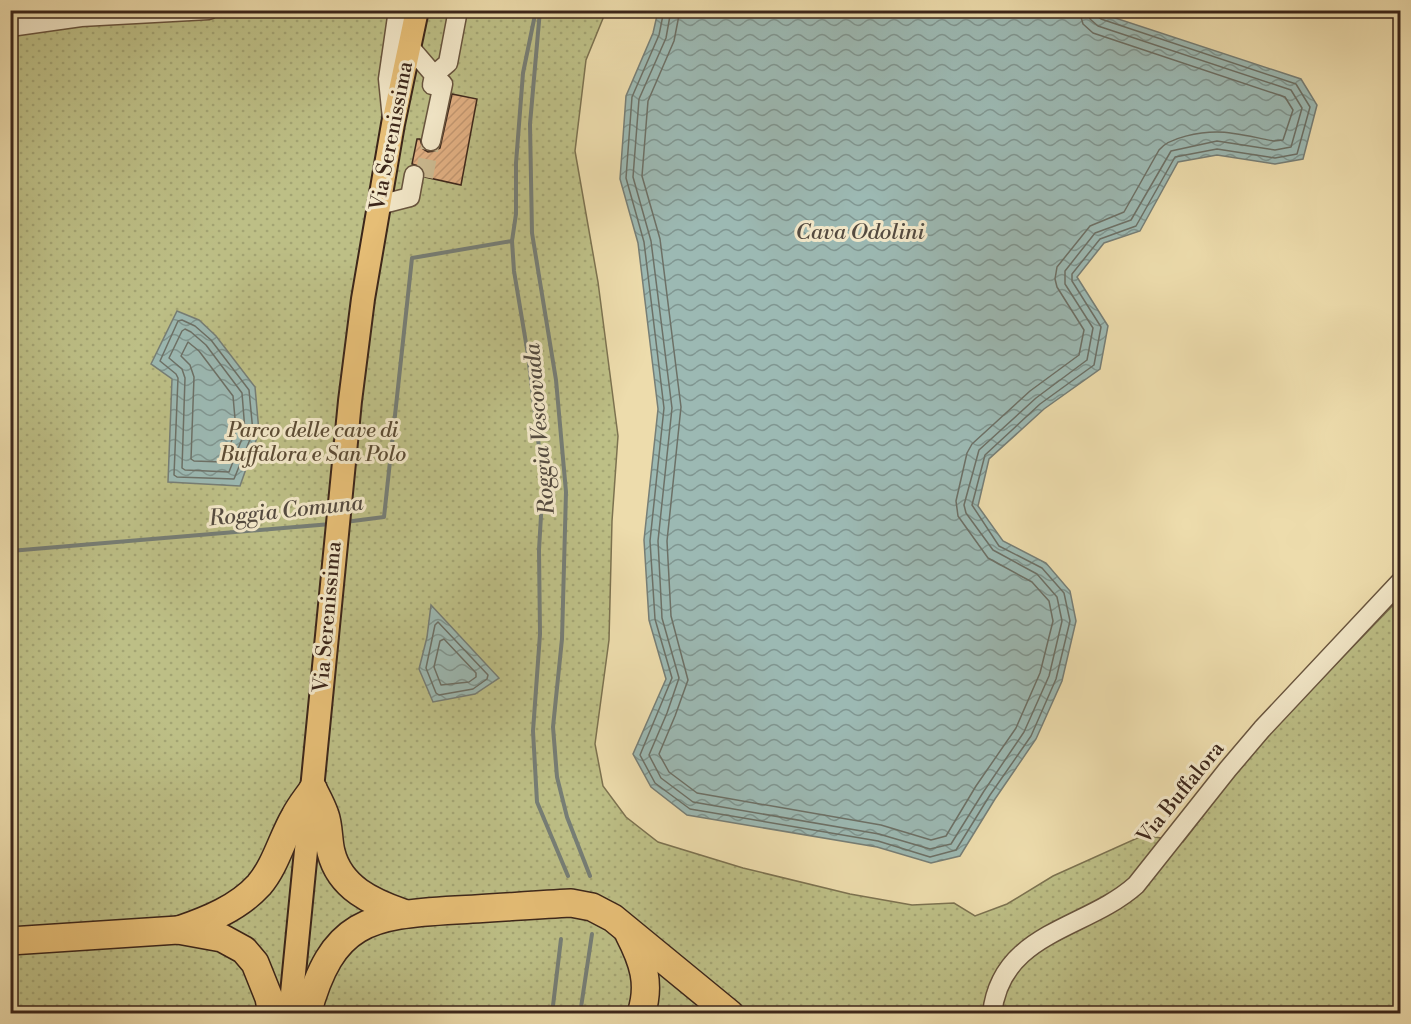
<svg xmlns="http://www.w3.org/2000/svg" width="1411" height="1024" font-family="'Libre Bodoni',serif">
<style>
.park{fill:url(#park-dots);stroke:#7c7250;stroke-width:1.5}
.water{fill:url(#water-waves);stroke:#767e76;stroke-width:1.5}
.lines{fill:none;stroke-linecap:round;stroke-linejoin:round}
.shore{stroke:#6c7066;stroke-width:1.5}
.stream{stroke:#767e76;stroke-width:4}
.building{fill:url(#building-hatch);stroke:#3c261a;stroke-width:1.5}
.minor-tunnel{stroke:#cab88f;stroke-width:18;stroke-dasharray:18 9;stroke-linecap:butt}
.minor-casing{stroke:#68543e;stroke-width:21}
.major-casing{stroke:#3c261a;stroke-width:26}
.highway-casing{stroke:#3c261a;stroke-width:30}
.minor{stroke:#f3e8c9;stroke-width:18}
.major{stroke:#e6be76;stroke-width:22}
.highway{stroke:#e6be76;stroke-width:27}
.labels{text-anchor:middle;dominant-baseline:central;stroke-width:6;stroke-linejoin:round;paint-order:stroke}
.street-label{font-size:21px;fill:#3c261a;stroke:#f3e8c9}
.park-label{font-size:21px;font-style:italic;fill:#5c4c35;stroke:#f3e8c9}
.water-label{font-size:22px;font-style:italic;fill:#544b40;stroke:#f3e8c9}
</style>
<defs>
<pattern id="park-dots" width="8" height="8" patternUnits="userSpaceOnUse" patternTransform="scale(1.5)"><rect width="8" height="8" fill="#bdbf86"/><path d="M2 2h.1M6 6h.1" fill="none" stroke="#a3a473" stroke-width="1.8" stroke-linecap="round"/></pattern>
<pattern id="water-waves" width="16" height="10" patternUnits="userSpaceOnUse" patternTransform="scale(1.5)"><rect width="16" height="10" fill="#9cb9b3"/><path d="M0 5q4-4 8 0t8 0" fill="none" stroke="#809691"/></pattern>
<pattern id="building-hatch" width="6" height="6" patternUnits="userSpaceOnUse" patternTransform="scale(1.5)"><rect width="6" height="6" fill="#e1af82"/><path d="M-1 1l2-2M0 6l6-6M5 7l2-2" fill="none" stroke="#c29670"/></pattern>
</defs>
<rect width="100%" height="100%" fill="#eddcac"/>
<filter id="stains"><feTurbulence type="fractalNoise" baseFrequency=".00333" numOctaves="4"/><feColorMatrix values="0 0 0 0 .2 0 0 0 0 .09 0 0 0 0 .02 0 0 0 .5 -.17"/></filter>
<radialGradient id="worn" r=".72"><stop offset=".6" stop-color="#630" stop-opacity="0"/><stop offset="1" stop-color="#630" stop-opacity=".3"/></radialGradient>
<polygon class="park" points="10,11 606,11 586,60 575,151 598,282 618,436 612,521 609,640 595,744 603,786 626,817 658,842 743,868 850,894 912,905 954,903 975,916 1007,904 1053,876 1144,835 1183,842 1229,782 1281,721 1400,598 1400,1013 11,1013"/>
<g class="water">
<polygon points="658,11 1094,11 1301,79 1317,105 1303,159 1275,164 1217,155 1178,162 1140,231 1104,243 1077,277 1108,326 1100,369 1044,409 989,459 978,506 1003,541 1046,563 1070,591 1076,621 1062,681 1036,739 995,799 960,856 931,863 877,847 687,815 651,787 633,754 666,679 649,620 644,540 658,409 638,243 620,179 626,96 653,33"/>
<polygon points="177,311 199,320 216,336 255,387 259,432 240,486 168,482 172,379 151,364"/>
<polygon points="431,605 499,678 475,694 433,702 419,669 427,637"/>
</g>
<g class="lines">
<g class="shore">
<polyline points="664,10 659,35 632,97 626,178 644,242 664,408 650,541 655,619 672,678 640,755 655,783 690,809 878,841 930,857 956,850 990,795 1031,736 1056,679 1070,621 1064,593 1042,568 999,546 972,505 985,455 1040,404 1094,365 1101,327 1072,281 1072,274 1100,239 1136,226 1175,157 1217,149 1275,158 1297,154 1310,107 1296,84 1101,19 1097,16 1096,10"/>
<polyline points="671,10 666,38 639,99 633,177 651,241 672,408 658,541 662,618 679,678 667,713 649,755 661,778 693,802 879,834 930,849 951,844 984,791 1024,732 1049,676 1062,621 1057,597 1037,574 993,550 966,513 964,505 979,450 1036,398 1087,360 1093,328 1065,284 1065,271 1095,233 1131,220 1171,151 1217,141 1275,150 1291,147 1302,108 1291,90 1098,26 1090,19 1088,10"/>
<path d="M680,10L674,41L648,101L642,176L660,239L681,407L667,541L671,616L688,680L675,716L659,754L669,772L697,793L881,825L931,840L946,836L976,786L1016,728L1040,673L1053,621L1049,601L1032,582L988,558L958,516L956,501L967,453L972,444L1030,391L1079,355L1084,330L1057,287L1055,279L1057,267L1090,226L1124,212L1159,150C1169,137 1201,132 1217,132C1236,132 1256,138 1274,141L1283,140L1293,110L1285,97L1093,33L1083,24L1079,10"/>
<polygon points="182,320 195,326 211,340 249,390 253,432 234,479 177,477 174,475 178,378 176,374 160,361 178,321"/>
<polygon points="185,329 191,332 206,345 242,393 245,431 229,472 185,470 182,468 185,378 182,369 169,358 182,331"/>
<polygon points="188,342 199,351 233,396 236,430 223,462 194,461 191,459 194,377 190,365 181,356"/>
<polygon points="438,622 488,675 487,679 473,689 439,695 436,693 426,668 435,625"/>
<polygon points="444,639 476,673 476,677 469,682 441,685 434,667 440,641"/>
</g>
<g class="stream">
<polyline points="536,10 523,73 516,163 516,214 512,241 514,271 528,355 543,481 539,550 540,634 533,731 537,802 568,876"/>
<polyline points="540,10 530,124 532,233 556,380 566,492 562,639 553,727 557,777 567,817 590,876"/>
<polyline points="345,522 384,517 412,258 512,241"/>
<polyline points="10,551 331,524"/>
<polyline points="552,1014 561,939"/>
<polyline points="580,1014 592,934"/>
</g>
</g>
<polygon class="building" points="452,94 477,99 461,185 425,177 422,167 412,164 417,139 420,139 423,149 428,152 435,151 440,148"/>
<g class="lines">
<polyline class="minor-tunnel" points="424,177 431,141"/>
<g class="minor-casing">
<g id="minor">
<polyline points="10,27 81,17 209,10"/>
<polyline points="410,47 434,75 432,85"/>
<polyline points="392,119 388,79 398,10"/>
<polyline points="431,141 443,84 434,75 448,63 458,10"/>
<polyline points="379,205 410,197 414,175"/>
<path d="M992,1014C1001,931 1086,930 1136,885L1228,769L1262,729L1400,582"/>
</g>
</g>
<g class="major-casing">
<polyline id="major" points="290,1014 350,401 363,299 393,124 417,10"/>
</g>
<g class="highway-casing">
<g id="highway">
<path d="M313,789C317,797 322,806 325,815C329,826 328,840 331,852C340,888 372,902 403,913"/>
<path d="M179,930C208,920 238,908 259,885C276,865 282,838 295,816C300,806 307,798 313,789"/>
<path d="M629,934C643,961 651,984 641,1014"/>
<polyline points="10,941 178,930 222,938 244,950 255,963 269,998 272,1014"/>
<path d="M307,1014C332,921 368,915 456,910C495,908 533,905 571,903L592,907L613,918L730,1014"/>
</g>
</g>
<use href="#minor" class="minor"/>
<use href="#major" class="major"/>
<use href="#highway" class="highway"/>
</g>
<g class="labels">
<g class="street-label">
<text transform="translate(392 136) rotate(-79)">Via Serenissima</text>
<text transform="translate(328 617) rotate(-85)">Via Serenissima</text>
<text transform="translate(1181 793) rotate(-51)">Via Buffalora</text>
</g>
<g class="park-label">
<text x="313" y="431">Parco delle cave di<tspan x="313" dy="24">Buffalora e San Polo</tspan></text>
</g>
<g class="water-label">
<text x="860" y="232">Cava Odolini</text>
<text transform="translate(540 429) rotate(-95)">Roggia Vescovada</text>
<text transform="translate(286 511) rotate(-6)">Roggia Comuna</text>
</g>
</g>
<rect width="1411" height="1024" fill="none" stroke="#eddcac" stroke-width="36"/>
<rect x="12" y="12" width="1387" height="1000" fill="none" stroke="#3c261a" stroke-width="3"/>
<rect x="18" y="18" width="1375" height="988" fill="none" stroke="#3c261a" stroke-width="1.5"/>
<rect width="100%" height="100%" filter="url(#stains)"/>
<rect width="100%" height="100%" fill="url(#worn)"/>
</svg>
